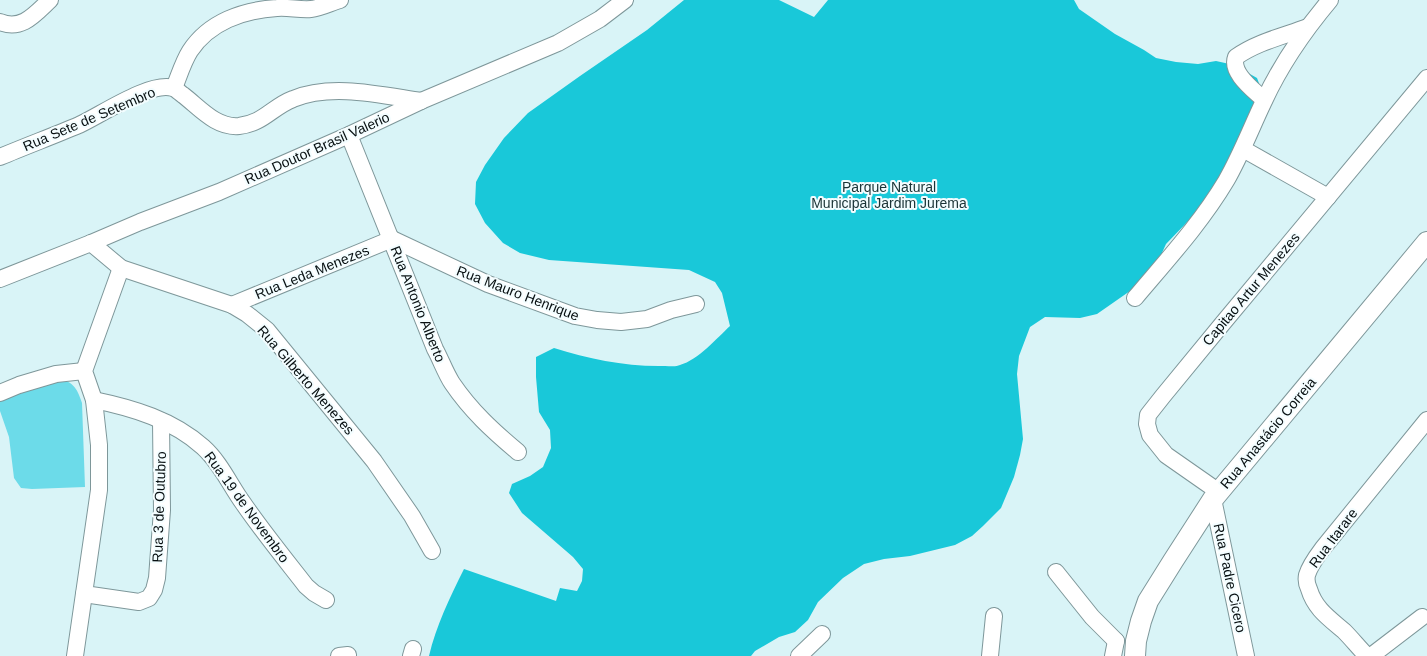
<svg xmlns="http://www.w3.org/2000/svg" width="1427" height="656" font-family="Helvetica,sans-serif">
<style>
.green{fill:#6cdbe9}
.forest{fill:#19c8d9}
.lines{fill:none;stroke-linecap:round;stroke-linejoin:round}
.minor-casing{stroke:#7e979a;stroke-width:18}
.major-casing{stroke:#7e979a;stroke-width:22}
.minor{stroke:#fff;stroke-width:16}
.major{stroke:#fff;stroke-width:20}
.labels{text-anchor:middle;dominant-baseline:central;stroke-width:4;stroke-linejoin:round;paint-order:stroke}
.street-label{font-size:14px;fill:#070f11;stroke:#f3fdff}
.park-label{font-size:14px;fill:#1a3336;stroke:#f3fdff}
</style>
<rect width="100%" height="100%" fill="#d9f4f7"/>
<path class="green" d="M55,379C72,380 77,387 82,403L85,487L32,489L21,488L14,478L9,437L0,411V400Z"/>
<path class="forest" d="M684,0H779L814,17L828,0H1074L1079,9L1115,34L1144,50L1156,58L1176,62L1198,64L1216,61L1234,65L1257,78L1263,94L1258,121L1194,215L1166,244L1157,264L1130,291L1097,314L1080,318L1045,317L1030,327L1019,356L1017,374L1023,439L1020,455L1014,477L1001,508L983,526L972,536L955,545L910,556L884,559L864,564L843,578L818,602L808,620L795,632L779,637L755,651L751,656H429C436,626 450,597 464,569L556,601L560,588L577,591L582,581L583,569L573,557L522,513L509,493L512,484L530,476L543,467L551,448L550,430L539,412L536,377V357L554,348C589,359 627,367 665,366C670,366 676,367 680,365C698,360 717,338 730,326L722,293L715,282L689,270L549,260L520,253L503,243L485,223L475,204L476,182L485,165L504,138L528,113L580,76L647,30Z"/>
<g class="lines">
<g class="minor-casing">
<g id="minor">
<path d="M0,22C22,31 35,14 50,0"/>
<path d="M174,88C179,76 183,62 190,51C209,22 243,10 277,8C288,7 300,10 311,9C321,8 330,3 340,0"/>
<path d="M1264,100C1254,90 1230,73 1236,57C1257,42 1284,36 1308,27"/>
<path d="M349,135L435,349C441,360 445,372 452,383C471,411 493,431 518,452"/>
<polyline points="1243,149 1328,197"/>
<path d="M0,157C26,146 53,136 79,125C101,115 150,81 173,88C176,89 180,93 183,95C200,108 216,128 239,126C264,123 272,107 293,99C331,83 381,95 421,101"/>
<polyline points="392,239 488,284 575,316 597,320 621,322 647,319 671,310 696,304"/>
<polyline points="91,243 121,268 232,305 247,314 267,330 374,461 412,516 432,551"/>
<polyline points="0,279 91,243 140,222 219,192 349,135 421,101 558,43 600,19 625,0"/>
<path d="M1135,298C1167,260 1201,223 1226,181C1241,155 1251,128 1264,101C1281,64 1304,31 1330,0"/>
<polyline points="232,305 392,239"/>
<polyline points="0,393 19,385 56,374 84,371"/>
<path d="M94,400C133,408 173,420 203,447C220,462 230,485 243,503C263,532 285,559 306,586L314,593L326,600"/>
<polyline points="1219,492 1166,455 1150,435 1147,424 1148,415 1163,396 1223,323 1427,78"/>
<polyline points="1213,499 1246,656"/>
<polyline points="1056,572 1092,617 1116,641"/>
<polyline points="84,594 139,602 149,598 154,590 157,578 162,510 161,421"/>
<polyline points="75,656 99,490 99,445 94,400 84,371 121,268"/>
<polyline points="339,656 348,655"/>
<polyline points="411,656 413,649"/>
<polyline points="799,656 822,634"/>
<polyline points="990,656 994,616"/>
<polyline points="1113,656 1116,641"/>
<path d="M1367,656C1359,648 1352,639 1344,631C1329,618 1315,609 1309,589C1307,585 1306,580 1307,575C1310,565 1317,556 1323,548L1427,420"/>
<polyline points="1371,656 1422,617"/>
</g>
</g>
<g class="major-casing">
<polyline id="major" points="1135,656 1136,641 1141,621 1148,601 1173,561 1213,499 1427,242"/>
</g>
<use href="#minor" class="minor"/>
<use href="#major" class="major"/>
</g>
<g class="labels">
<g class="street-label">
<text transform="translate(89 119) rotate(-23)">Rua Sete de Setembro</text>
<text transform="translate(317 148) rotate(-24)">Rua Doutor Brasil Valerio</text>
<text transform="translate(312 272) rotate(-22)">Rua Leda Menezes</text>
<text transform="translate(1251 289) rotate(-50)">Capitao Artur Menezes</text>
<text transform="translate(518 293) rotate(21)">Rua Mauro Henrique</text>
<text transform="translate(418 304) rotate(68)">Rua Antonio Alberto</text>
<text transform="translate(306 380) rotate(49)">Rua Gilberto Menezes</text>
<text transform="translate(1268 433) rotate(-50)">Rua Anastácio Correia</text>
<text transform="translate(159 507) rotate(-88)">Rua 3 de Outubro</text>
<text transform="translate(247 507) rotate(54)">Rua 19 de Novembro</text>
<text transform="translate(1333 538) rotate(-53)">Rua Itarare</text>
<text transform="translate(1230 578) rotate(78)">Rua Padre Cicero</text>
</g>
<g class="park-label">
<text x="889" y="187">Parque Natural<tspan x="889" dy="16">Municipal Jardim Jurema</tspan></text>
</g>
</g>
</svg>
